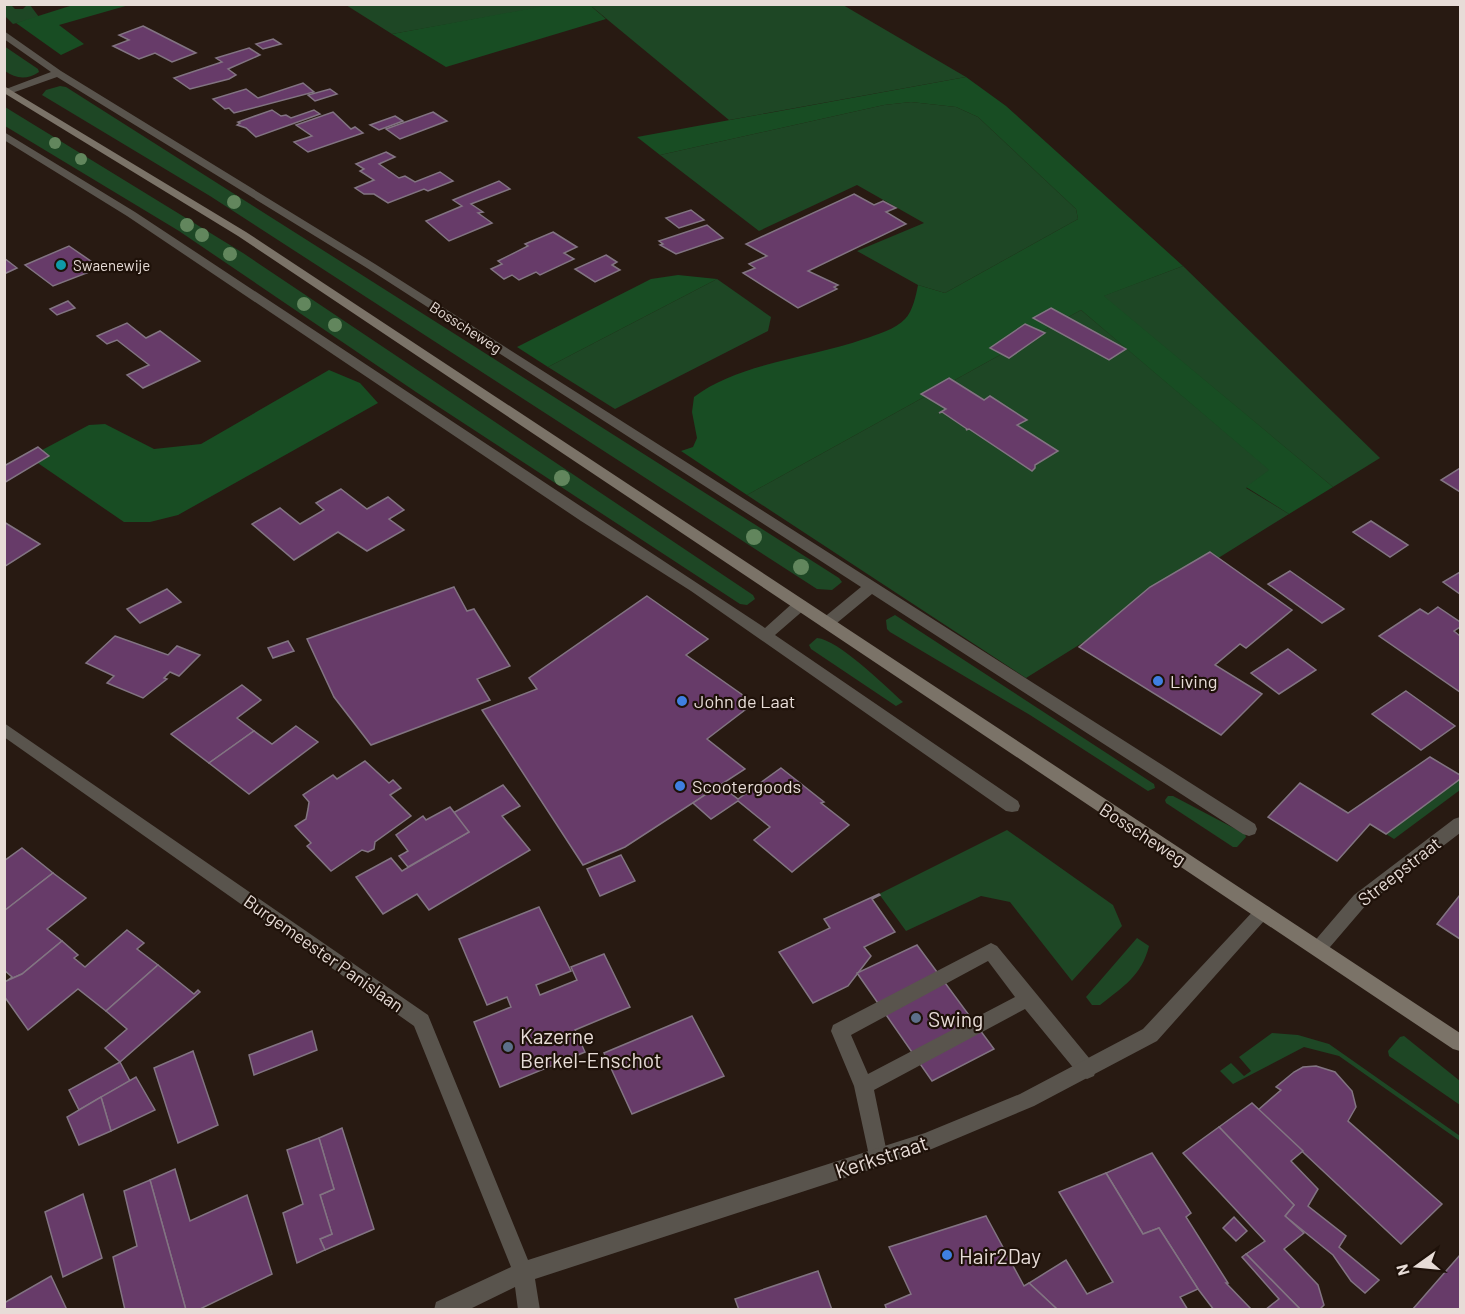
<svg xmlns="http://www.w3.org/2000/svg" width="1465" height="1314" font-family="Barlow,sans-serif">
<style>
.green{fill:#1e4725}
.forest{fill:#184d23}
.building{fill:#673b69;stroke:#827482;stroke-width:1.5}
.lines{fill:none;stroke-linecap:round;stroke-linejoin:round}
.lane{fill:#59544d;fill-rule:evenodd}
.street{fill:#59544d;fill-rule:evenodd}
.secondary{fill:#7b7368;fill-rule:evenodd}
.tree{fill:#62865d}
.culture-dot{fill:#0f9aa8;stroke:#1e1109;stroke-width:2}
.shop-dot{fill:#3f7fe0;stroke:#1e1109;stroke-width:2}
.service-dot{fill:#5c6f8a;stroke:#1e1109;stroke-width:2}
.labels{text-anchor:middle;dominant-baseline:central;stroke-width:4.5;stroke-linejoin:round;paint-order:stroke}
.far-poi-label{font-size:15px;fill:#e7dcd7;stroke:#1e1109;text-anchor:start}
.far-street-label{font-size:15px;fill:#e7dcd7;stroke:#1e1109}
.poi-label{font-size:18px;fill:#e7dcd7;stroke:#1e1109;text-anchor:start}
.street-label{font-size:18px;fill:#e7dcd7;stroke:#1e1109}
.near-poi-label{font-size:21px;fill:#e7dcd7;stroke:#1e1109;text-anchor:start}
.near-street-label{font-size:21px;fill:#e7dcd7;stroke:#1e1109}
</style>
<rect width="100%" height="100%" fill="#281a12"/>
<g class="green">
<polygon points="600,4 843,5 966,77 729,120 591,6"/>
<polygon points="4,5 11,5 15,9 23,9 27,5 30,5 39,17 13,24 5,16"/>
<polygon points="346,5 555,5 392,34"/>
<path d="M4,46L38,69L39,72C27,80 16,79 5,71Z"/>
<polygon points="60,86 66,87 839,578 842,582 832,590 817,589 210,196 42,95 46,90"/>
<polygon points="911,102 956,107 978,117 1076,209 1078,219 945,293 918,285 857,251 924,223 857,185 759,231 660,155 884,105"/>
<polygon points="5,107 243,253 753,595 755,599 747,605 740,604 416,392 179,231 5,126"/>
<polygon points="1183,266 1380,458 1333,487 1103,296"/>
<polygon points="717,279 771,317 768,331 615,409 548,367"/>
<polygon points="1081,310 1270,470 1246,488 1289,514 1026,678 747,495"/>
<polygon points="895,615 1154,784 1155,788 1148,791 1030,715 890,632 887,629 886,620"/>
<path d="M817,638C839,640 885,686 903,702L896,706L811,649L809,645Z"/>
<polygon points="1460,779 1460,790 1394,839 1386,834"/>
<polygon points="1168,796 1173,796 1245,834 1246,837 1237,847 1233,847 1166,803 1165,800"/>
<polygon points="1007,830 1113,905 1122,926 1072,981 1010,902 981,896 906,931 879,894"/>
<path d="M1137,938L1149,946C1142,975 1123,987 1100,1005H1092L1086,997Z"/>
<polygon points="1272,1033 1298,1035 1329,1044 1460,1136 1460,1141 1339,1056 1304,1047 1233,1084 1220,1071 1231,1063 1244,1076 1251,1071 1239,1057"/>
<polygon points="1404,1036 1460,1081 1460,1105 1389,1056 1388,1051 1400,1037"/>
</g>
<g class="forest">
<polygon points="555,4 600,5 592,7 606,19 446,67 392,34"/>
<polygon points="73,5 129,5 59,25 84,44 61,55 16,23"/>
<path d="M966,77L1006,106L1183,266L1104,296L1333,487L1289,514L1246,487L1269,470L1081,310L747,495L681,451L693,447L697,438L692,412L694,397C739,363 810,358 864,339C876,335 896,329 905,319C913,311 916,295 918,285L945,293L1078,219L1076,209L978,117L956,107L911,102L884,105L660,155L637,137Z"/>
<polygon points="678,275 717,279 548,367 517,347 651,279"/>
<polygon points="329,370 360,383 378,403 178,515 150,522 124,522 29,457 89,425 105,424 154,449 201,444"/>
</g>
<g class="building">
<polygon points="143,26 196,53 172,62 155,53 139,59 113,46 129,40 119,35"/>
<polygon points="273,39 281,44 263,49 256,44"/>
<polygon points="249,48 260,55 228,69 236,75 229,79 190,89 174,78 222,62 216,58"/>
<polygon points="303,83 314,92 234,113 229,108 225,109 213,99 246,89 258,98"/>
<polygon points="330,89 337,94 315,101 308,95"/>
<polygon points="272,110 281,116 286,115 291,118 314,110 320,114 256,137 246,128 237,125 240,123 238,122"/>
<polygon points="333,112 351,129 355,127 363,133 308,152 294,142 312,136 296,125"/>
<polygon points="433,112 447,121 400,139 386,129"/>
<polygon points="395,116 403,121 379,130 370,125"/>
<polygon points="386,152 395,157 379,164 399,178 405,176 415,182 440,172 453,181 428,191 424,189 388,203 374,194 364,194 355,188 374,180 360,171 364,169 356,164"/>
<polygon points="499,181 510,189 471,204 483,212 478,213 492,223 449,241 426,221 462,206 453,200"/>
<polygon points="854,194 874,205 883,201 896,208 886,212 906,224 808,271 838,285 834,287 837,289 798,308 743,273 755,268 749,264 767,256 746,244"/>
<polygon points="691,210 704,220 679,228 666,218"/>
<polygon points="707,225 723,238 676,254 660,245 663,244 659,241"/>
<polygon points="553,232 577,247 564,253 574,259 540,275 536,272 519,280 512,275 504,279 491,269 502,264 498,261 528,246 525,244"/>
<polygon points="69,246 98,266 95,267 97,269 53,286 25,265"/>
<polygon points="606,255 617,262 612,265 620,270 595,282 575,269"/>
<polygon points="4,258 17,268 4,274"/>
<polygon points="68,301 75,308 57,315 50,309"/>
<polygon points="1051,308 1126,349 1109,360 1033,318"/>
<polygon points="127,323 146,338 160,331 200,361 143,388 127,375 149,365 117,340 107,344 97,336"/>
<polygon points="1025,324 1045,333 1009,358 990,348"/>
<polygon points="949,378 984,400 990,396 1027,420 1017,425 1058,451 1035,465 1035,468 1032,471 969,429 966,430 967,429 942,412 939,413 946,409 921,394"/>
<polygon points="38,447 49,456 4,483 4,466"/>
<polygon points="1460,468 1460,492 1441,480"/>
<polygon points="341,489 367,509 388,497 404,510 389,519 404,530 367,551 338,532 294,560 252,524 280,508 300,524 324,510 316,503"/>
<polygon points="1371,521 1408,545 1390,557 1353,532"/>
<polygon points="4,522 40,544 4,567"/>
<polygon points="1210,552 1292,610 1246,648 1240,644 1215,665 1262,694 1221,735 1079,647 1150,587"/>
<polygon points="1290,571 1344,609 1322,623 1268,584"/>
<polygon points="1460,572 1460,594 1443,582"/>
<polygon points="454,587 467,611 474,609 510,666 477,679 490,700 371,745 334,697 307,639"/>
<polygon points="167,589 181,602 140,623 127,609"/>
<polygon points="647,596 708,639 686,655 754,703 707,739 745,769 625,847 583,865 482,710 537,689 529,678"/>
<polygon points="1438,607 1460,622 1460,627 1454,631 1460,636 1460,692 1379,636 1420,609 1428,614"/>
<polygon points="115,636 168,655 177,646 200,655 179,676 170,672 164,678 167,679 143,698 107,683 114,676 86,663"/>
<polygon points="288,641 294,651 273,658 268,648"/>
<polygon points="1288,649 1316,670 1279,694 1251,673"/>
<polygon points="242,685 261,700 237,718 254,731 209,763 171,734"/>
<polygon points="1406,691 1455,726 1421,750 1372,714"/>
<polygon points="296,726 318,742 249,794 209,763 254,731 272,744"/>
<polygon points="1430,757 1460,775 1460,779 1386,834 1370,824 1337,861 1268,817 1300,783 1348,813"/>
<polygon points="365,761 389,783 393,780 401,788 390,795 411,816 375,842 374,849 368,852 362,850 331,871 307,846 311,843 295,826 306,819 308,809 309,802 303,795 333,775 337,779"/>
<polygon points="781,768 824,802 821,803 849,825 792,872 754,840 770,827 738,801 711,819 693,803 720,785 738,799"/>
<polygon points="503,785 520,806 502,816 530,850 429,910 417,894 383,914 356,877 391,858 402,871 469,832 453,813"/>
<polygon points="450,807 469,832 408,867 399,856 408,851 396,835 423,816 426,820"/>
<polygon points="22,848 53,873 4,911 4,861"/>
<polygon points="621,855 635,881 600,896 587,869"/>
<polygon points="53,873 86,898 47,929 62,941 22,974 8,980 12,977 4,970 4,911"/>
<polygon points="879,894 880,895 872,899 895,932 864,947 871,956 848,986 813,1003 779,952 830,928 824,919"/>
<polygon points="1460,895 1460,939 1437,924"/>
<polygon points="539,907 571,971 536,985 540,995 577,980 571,967 604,954 630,1007 575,1030 585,1052 500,1087 474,1022 511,1007 507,997 487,1005 459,939"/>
<polygon points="127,930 144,943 137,949 158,965 106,1011 78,989 28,1030 4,996 4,982 22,974 62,941 78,955 74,958 85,967"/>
<polygon points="917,945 994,1049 932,1081 857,973"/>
<polygon points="158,965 194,994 198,990 200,992 120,1062 105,1048 127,1029 106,1011"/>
<polygon points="692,1016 724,1076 632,1114 604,1053"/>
<polygon points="312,1031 317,1050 254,1075 249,1055"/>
<polygon points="193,1051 218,1125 178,1143 154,1068"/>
<polygon points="120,1062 130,1081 79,1110 69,1090"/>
<polygon points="1316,1066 1335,1072 1352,1091 1356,1107 1348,1121 1442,1204 1401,1244 1258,1110 1281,1090 1276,1087 1294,1072 1303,1067"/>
<polygon points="136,1077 155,1110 111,1131 101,1097"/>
<polygon points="101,1097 111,1131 79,1145 67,1117"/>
<polygon points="1252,1103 1303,1151 1291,1161 1318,1189 1308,1206 1346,1236 1339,1247 1379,1280 1365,1293 1351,1281 1333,1255 1285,1216 1294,1205 1219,1127"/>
<polygon points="1219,1127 1294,1205 1285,1216 1304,1233 1284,1249 1318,1285 1324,1305 1319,1310 1301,1310 1246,1254 1265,1241 1183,1153"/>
<polygon points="342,1128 374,1229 325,1250 320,1239 332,1234 320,1195 334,1189 319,1138"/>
<polygon points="319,1138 334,1189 320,1195 332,1234 320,1239 325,1250 297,1263 283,1213 303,1204 287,1150"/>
<polygon points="1152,1153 1191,1213 1186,1217 1228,1283 1226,1283 1252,1310 1214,1310 1198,1289 1159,1228 1143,1234 1106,1173"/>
<polygon points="175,1169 190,1221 247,1195 272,1274 198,1310 186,1310 150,1180"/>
<polygon points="1106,1173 1143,1234 1159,1228 1198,1289 1180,1297 1188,1310 1058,1310 1029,1283 1066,1260 1087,1294 1113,1282 1059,1192"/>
<polygon points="150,1180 186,1310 125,1310 113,1257 137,1246 124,1191"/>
<polygon points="83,1194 102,1258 63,1277 45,1212"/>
<polygon points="986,1216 1024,1286 1029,1283 1058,1310 887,1310 885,1305 911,1294 889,1247"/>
<polygon points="1234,1217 1247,1231 1236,1241 1223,1228"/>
<polygon points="1246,1254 1301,1310 1265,1310 1279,1299 1242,1257"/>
<polygon points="1460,1255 1460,1310 1412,1310"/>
<polygon points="818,1271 832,1310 739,1310 735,1299"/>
<polygon points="51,1276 67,1310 4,1310 4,1303"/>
</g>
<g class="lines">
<path class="lane" d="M991,943L997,946L1094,1064L1096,1070L1094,1076L1087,1079L1080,1076L1025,1009L874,1090L888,1158L885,1165L878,1167L871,1165L854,1086L831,1031L833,1025ZM988,961L1015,997L868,1074L851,1035Z"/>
<g class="street">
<polygon points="4,31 61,71 375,264 1255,824 1257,829 1255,834 1249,836 1243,834 872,594 832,627 822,627 820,623 822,619 861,587 367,268 57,77 12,93 6,93 6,89 51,72 4,39"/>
<polygon points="4,132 135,212 765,628 795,601 805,601 807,605 805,609 775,635 1018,801 1020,806 1018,811 1012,812 1006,811 691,591 581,521 127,216 4,140"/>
<polygon points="4,723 428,1015 528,1260 925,1133 1020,1094 1143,1029 1257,907 1263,905 1269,907 1272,912 1157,1041 1034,1106 927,1151 535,1279 540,1310 518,1310 515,1287 468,1310 434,1310 436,1302 511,1267 414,1026 4,737"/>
<polygon points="1460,817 1460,833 1366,905 1324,954 1318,957 1312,954 1309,949 1312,944 1354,895 1454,819"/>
</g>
<polygon class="secondary" points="4,86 246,232 1460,1033 1460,1051 1453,1049 238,236 4,93"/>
</g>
<g class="tree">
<circle cx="55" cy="143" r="6"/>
<circle cx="81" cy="159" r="6"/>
<circle cx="234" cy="202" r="7"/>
<circle cx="187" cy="225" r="7"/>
<circle cx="202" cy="235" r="7"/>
<circle cx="230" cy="254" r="7"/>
<circle cx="304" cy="304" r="7"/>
<circle cx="335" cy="325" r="7"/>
<circle cx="562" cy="478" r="8"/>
<circle cx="754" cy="537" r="8"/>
<circle cx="801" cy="567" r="8"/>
</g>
<circle class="culture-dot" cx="61" cy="265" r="6"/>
<g class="shop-dot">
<circle cx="1158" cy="681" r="6"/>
<circle cx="682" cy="701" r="6"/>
<circle cx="680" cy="786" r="6"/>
<circle cx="947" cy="1255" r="6"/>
</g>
<g class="service-dot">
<circle cx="916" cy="1018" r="6"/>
<circle cx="508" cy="1047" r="6"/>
</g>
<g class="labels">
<g class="far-poi-label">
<text x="73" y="265">Swaenewije</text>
</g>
<g class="far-street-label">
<text transform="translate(466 327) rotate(33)">Bosscheweg</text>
</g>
<g class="poi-label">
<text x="1170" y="681">Living</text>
<text x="694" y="701">John de Laat</text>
<text x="692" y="786">Scootergoods</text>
</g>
<g class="street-label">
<text transform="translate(1143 834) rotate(33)">Bosscheweg</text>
<text transform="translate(1399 871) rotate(-38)">Streepstraat</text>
<text transform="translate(324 953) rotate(35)">Burgemeester Panislaan</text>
</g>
<g class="near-poi-label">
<text x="928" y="1018">Swing</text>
<text x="520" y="1035">Kazerne<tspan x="520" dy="24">Berkel-Enschot</tspan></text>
<text x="959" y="1255">Hair2Day</text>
</g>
<g class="near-street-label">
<text transform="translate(881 1156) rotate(-18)">Kerkstraat</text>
</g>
</g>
<rect width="1465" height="1314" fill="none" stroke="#e7dcd7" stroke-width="12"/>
<g transform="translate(1417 1266) rotate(255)" stroke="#1e1109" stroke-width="4.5" paint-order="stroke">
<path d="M0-4.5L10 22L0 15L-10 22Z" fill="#e7dcd7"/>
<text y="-9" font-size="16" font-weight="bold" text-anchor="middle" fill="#e7dcd7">N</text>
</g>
</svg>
